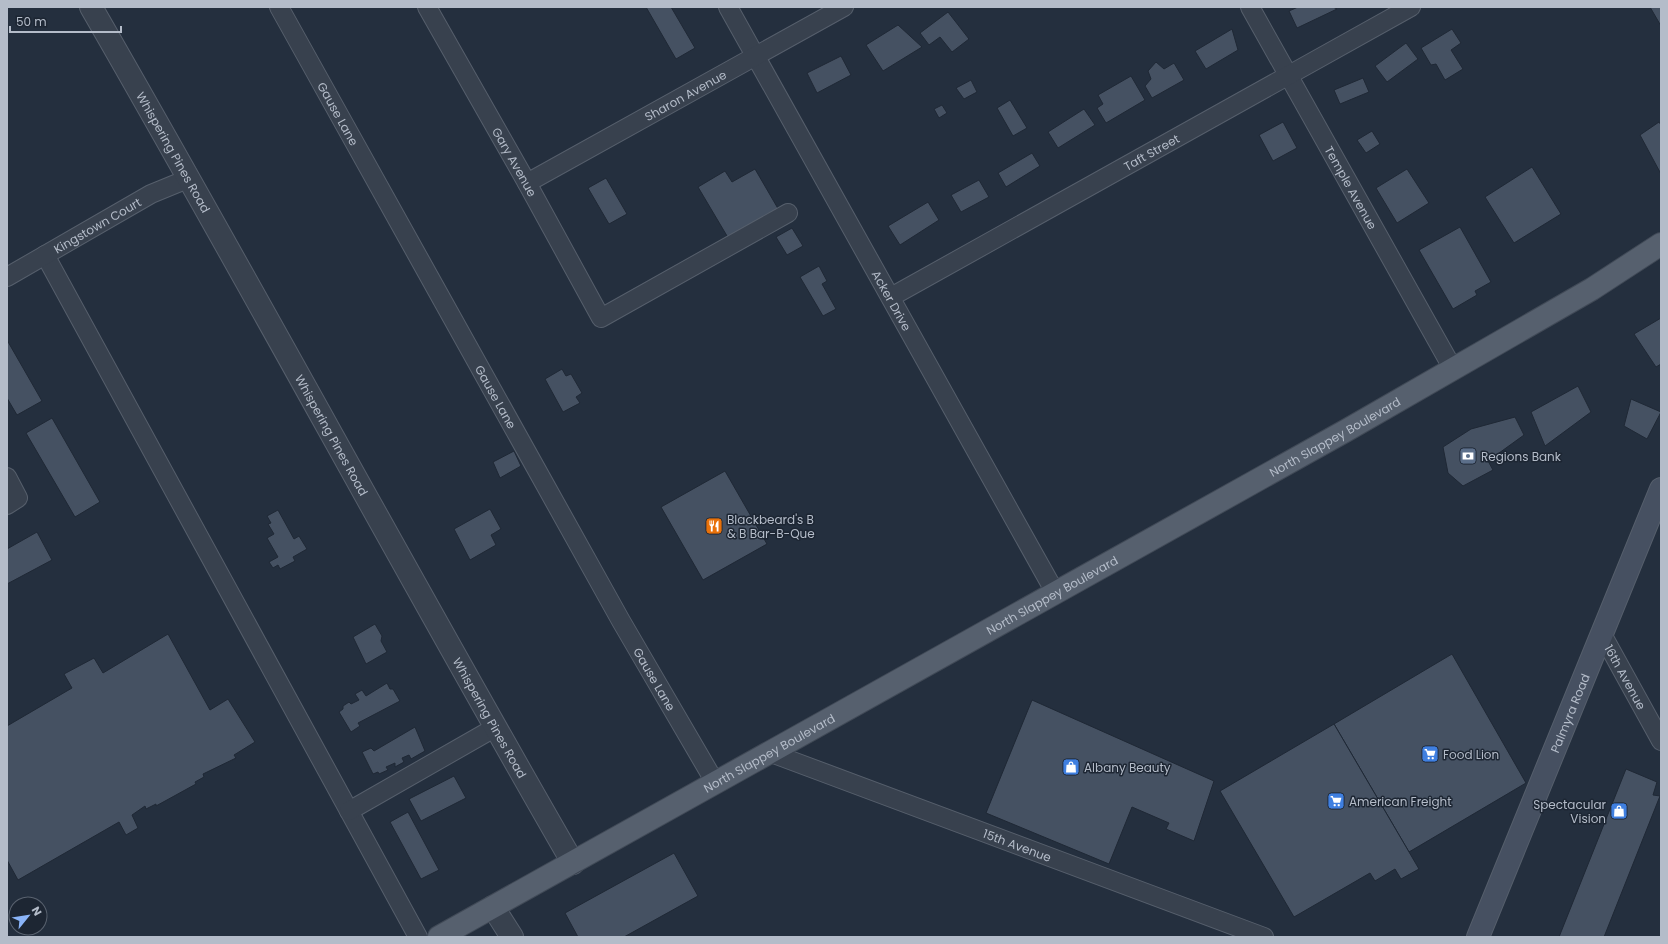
<svg xmlns="http://www.w3.org/2000/svg" width="1668" height="944" font-family="Poppins,sans-serif">
<style>
.building{fill:#455162;stroke:#1f2835}
.lines{fill:none;stroke-linecap:round;stroke-linejoin:round}
.minor-casing{stroke:#565f6c;stroke-width:20}
.tertiary-casing{stroke:#565f6c;stroke-width:24}
.secondary-casing{stroke:#565f6c;stroke-width:24}
.primary-casing{stroke:#414a57;stroke-width:24}
.minor{stroke:#38414e;stroke-width:18}
.tertiary{stroke:#38414e;stroke-width:22}
.secondary{stroke:#465061;stroke-width:22}
.primary{stroke:#56606e;stroke-width:22}
.labels{text-anchor:middle;dominant-baseline:central;stroke-width:3;stroke-linejoin:round;paint-order:stroke}
.street-label{font-size:12px;fill:#b4bcc9;stroke:#1d2633}
.poi-label{font-size:12px;fill:#b4bcc9;stroke:#1d2633;text-anchor:start}
</style>
<rect width="100%" height="100%" fill="#242f3e"/>
<g class="building">
<polygon points="646,7 671,7 695,48 676,59"/>
<polygon points="1298,7 1333,7 1337,9 1297,28 1289,11"/>
<polygon points="1650,7 1661,7 1661,26"/>
<polygon points="948,12 969,39 952,52 940,37 929,45 920,33"/>
<polygon points="898,25 922,47 883,71 866,45"/>
<polygon points="1232,29 1238,50 1206,69 1195,51"/>
<polygon points="1452,29 1461,43 1451,50 1463,69 1445,80 1436,64 1431,65 1421,48"/>
<polygon points="1406,43 1418,59 1387,82 1375,66"/>
<polygon points="841,56 851,75 817,93 807,73"/>
<polygon points="1156,62 1164,69 1174,63 1184,80 1152,98 1145,86 1151,79 1148,71"/>
<polygon points="1131,76 1145,100 1106,123 1097,108 1103,104 1098,95"/>
<polygon points="1363,78 1369,92 1340,104 1334,90"/>
<polygon points="971,80 977,92 964,99 956,88"/>
<polygon points="1010,100 1027,128 1013,136 997,108"/>
<polygon points="942,105 947,113 939,118 934,109"/>
<polygon points="1084,109 1095,125 1058,148 1048,132"/>
<polygon points="1283,122 1297,148 1273,161 1259,135"/>
<polygon points="1659,122 1661,125 1661,174 1640,135"/>
<polygon points="1372,131 1380,144 1366,153 1357,140"/>
<polygon points="1032,153 1040,166 1006,187 998,173"/>
<polygon points="1532,167 1561,214 1514,243 1485,197"/>
<polygon points="755,169 780,212 730,241 698,187 725,171 732,182"/>
<polygon points="1407,169 1429,203 1397,223 1376,188"/>
<polygon points="606,178 627,214 609,224 588,188"/>
<polygon points="979,180 989,197 961,212 951,195"/>
<polygon points="928,202 939,220 900,245 888,226"/>
<polygon points="1460,227 1491,282 1475,291 1477,295 1453,309 1419,250"/>
<polygon points="792,228 803,246 787,255 776,237"/>
<polygon points="819,266 827,281 822,284 836,309 823,316 800,277"/>
<polygon points="1661,318 1661,364 1656,367 1634,334"/>
<polygon points="7,340 42,401 17,415 7,398"/>
<polygon points="562,369 566,376 571,374 582,393 576,397 580,403 563,412 545,379"/>
<polygon points="1578,386 1591,412 1545,446 1531,412"/>
<polygon points="1631,399 1661,412 1647,439 1624,426"/>
<polygon points="1515,417 1524,435 1488,461 1493,470 1463,486 1448,473 1443,447 1471,429"/>
<polygon points="52,418 100,502 75,517 26,433"/>
<polygon points="514,451 521,466 500,478 493,462"/>
<polygon points="725,471 767,544 703,580 661,507"/>
<polygon points="490,509 501,529 491,535 496,545 470,560 454,529"/>
<polygon points="278,510 294,539 299,536 307,549 293,557 295,561 280,569 278,565 273,568 269,562 278,557 267,538 274,534 268,524 271,523 267,516"/>
<polygon points="37,532 52,560 7,584 7,549"/>
<polygon points="375,624 382,636 381,641 387,652 366,664 353,637"/>
<polygon points="168,634 210,710 228,699 255,742 234,755 236,758 203,774 204,777 195,782 196,784 156,806 156,804 146,809 145,806 132,815 138,828 126,835 119,822 18,880 7,860 7,726 72,688 64,674 94,658 103,673"/>
<polygon points="1452,654 1526,783 1409,852 1334,724"/>
<polygon points="387,683 390,689 393,689 400,701 358,723 360,726 351,732 339,712 343,709 343,706 349,702 351,704 359,700 355,694 362,690 366,696"/>
<polygon points="1032,700 1214,781 1194,841 1166,829 1169,823 1132,807 1109,864 986,813"/>
<polygon points="1334,724 1419,869 1401,879 1395,869 1375,881 1370,873 1294,917 1220,791"/>
<polygon points="415,727 425,751 411,759 409,755 402,758 404,762 395,767 395,763 386,767 388,770 379,774 378,772 373,774 362,752 371,748 374,751"/>
<polygon points="1626,769 1657,782 1653,795 1660,796 1604,937 1559,937"/>
<polygon points="454,776 466,798 421,821 409,799"/>
<polygon points="408,812 439,870 421,879 390,822"/>
<polygon points="674,853 698,896 624,937 578,937 565,913"/>
</g>
<g class="lines">
<g class="minor-casing">
<g id="minor">
<path id="s1" d="M279,7L621,621L716,784"/>
<path id="s2" d="M427,7L527,183L601,318L788,213"/>
<path id="s3" d="M728,7L1056,594"/>
<path id="s4" d="M1250,7L1453,369"/>
<path id="s5" d="M527,183L844,7"/>
<polyline points="45,255 418,937"/>
<path id="s6" d="M7,277L151,194L190,178"/>
<path id="s7" d="M891,297L1411,7"/>
<polyline points="7,477 18,498 7,505"/>
<path id="s8" d="M1602,634L1661,741"/>
<path id="s9" d="M771,753L1264,937"/>
<polyline points="349,811 496,727"/>
</g>
</g>
<g class="tertiary-casing">
<g id="tertiary">
<path id="s10" d="M91,7C255,291 409,579 573,863"/>
<polyline points="493,907 512,937"/>
</g>
</g>
<g class="secondary-casing">
<g id="secondary">
<path id="s11" d="M1478,937L1661,489"/>
</g>
</g>
<g class="primary-casing">
<g id="primary">
<path id="s12" d="M439,937L1347,430L1592,289L1661,244"/>
</g>
</g>
<use href="#minor" class="minor"/>
<use href="#tertiary" class="tertiary"/>
<use href="#secondary" class="secondary"/>
<use href="#primary" class="primary"/>
</g>
<defs>
<g id="bank-square" transform="scale(0.9)"><rect x="-9" y="-9" width="18" height="18" rx="4" fill="#5c6f8a" stroke="#1d2633"/><path d="M-6-4H6V4H-6ZM0-2.3a2.3 2.3 0 1 0 0 4.6a2.3 2.3 0 1 0 0-4.6Z" fill="#fff"/></g>
<g id="restaurant-square" transform="scale(0.9)"><rect x="-9" y="-9" width="18" height="18" rx="4" fill="#e8710a" stroke="#1d2633"/><path d="M-5-6h1v4h1v-4h1v4h1v-4h1v5L-1.5 .5V6h-2V.5L-5-1ZM5-6V6H3V1.5H1.5Q1.5-4 5-6Z" fill="#fff"/></g>
<g id="supermarket-square" transform="scale(0.9)"><rect x="-9" y="-9" width="18" height="18" rx="4" fill="#3f7fe0" stroke="#1d2633"/><path d="M-6-5.5h2.5l.6 2H6L4.5 2H-2.5L-4.4-4H-6ZM-1.5 3.2a1.3 1.3 0 1 0 .1 0ZM3 3.2a1.3 1.3 0 1 0 .1 0Z" fill="#fff"/></g>
<g id="shop-square" transform="scale(0.9)"><rect x="-9" y="-9" width="18" height="18" rx="4" fill="#3f7fe0" stroke="#1d2633"/><path d="M-5-2.5h2.3a2.7 3.5 0 0 1 5.4 0H5L5.5 6h-11ZM-1.5-2.5h3a1.5 2.3 0 0 0-3 0Z" fill="#fff"/></g>
</defs>
<g fill-rule="evenodd">
<use href="#bank-square" x="1468" y="456"/>
<use href="#restaurant-square" x="714" y="526"/>
<use href="#supermarket-square" x="1430" y="754"/>
<use href="#shop-square" x="1071" y="767"/>
<use href="#supermarket-square" x="1336" y="801"/>
<use href="#shop-square" x="1619" y="811"/>
</g>
<g class="labels">
<g class="street-label">
<text stroke="none"><textPath href="#s5" startOffset="181">Sharon Avenue</textPath></text>
<text stroke="none"><textPath href="#s1" startOffset="122">Gause Lane</textPath></text>
<text stroke="none"><textPath href="#s7" startOffset="298">Taft Street</textPath></text>
<text stroke="none"><textPath href="#s10" startOffset="167">Whispering Pines Road</textPath></text>
<text stroke="none"><textPath href="#s2" startOffset="178">Gary Avenue</textPath></text>
<text stroke="none"><textPath href="#s4" startOffset="207">Temple Avenue</textPath></text>
<text stroke="none"><textPath href="#s6" startOffset="104">Kingstown Court</textPath></text>
<text stroke="none"><textPath href="#s3" startOffset="336">Acker Drive</textPath></text>
<text stroke="none"><textPath href="#s1" startOffset="446">Gause Lane</textPath></text>
<text stroke="none"><textPath href="#s10" startOffset="491">Whispering Pines Road</textPath></text>
<text stroke="none"><textPath href="#s12" startOffset="1026">North Slappey Boulevard</textPath></text>
<text stroke="none"><textPath href="#s12" startOffset="702">North Slappey Boulevard</textPath></text>
<text stroke="none"><textPath href="#s8" startOffset="49">16th Avenue</textPath></text>
<text stroke="none"><textPath href="#s1" startOffset="770">Gause Lane</textPath></text>
<text stroke="none"><textPath href="#s11" startOffset="242">Palmyra Road</textPath></text>
<text stroke="none"><textPath href="#s10" startOffset="815">Whispering Pines Road</textPath></text>
<text stroke="none"><textPath href="#s12" startOffset="378">North Slappey Boulevard</textPath></text>
<text stroke="none"><textPath href="#s9" startOffset="263">15th Avenue</textPath></text>
</g>
<g class="poi-label">
<text x="1481" y="456">Regions Bank</text>
<text x="727" y="519">Blackbeard's B<tspan x="727" dy="14">&amp; B Bar-B-Que</tspan></text>
<text x="1443" y="754">Food Lion</text>
<text x="1084" y="767">Albany Beauty</text>
<text x="1349" y="801">American Freight</text>
<text x="1606" y="804" text-anchor="end">Spectacular<tspan x="1606" dy="14">Vision</tspan></text>
</g>
</g>
<rect width="1668" height="944" fill="none" stroke="#b4bcc9" stroke-width="16"/>
<g transform="translate(28 916) rotate(60)"><circle r="19" fill="#1d2633" stroke="#59626f"/>
<path d="M0-3L7 15L0 10L-7 15Z" fill="#8ab4f8"/>
<text y="-6" font-size="11" font-weight="bold" text-anchor="middle" fill="#b4bcc9">N</text>
</g>
<path d="M10 26v6h111v-6" fill="none" stroke="#b4bcc9" stroke-width="2"/>
<text x="16" y="26" font-size="12" fill="#b4bcc9" stroke="#1d2633" stroke-width="3" paint-order="stroke">50 m</text>
</svg>
